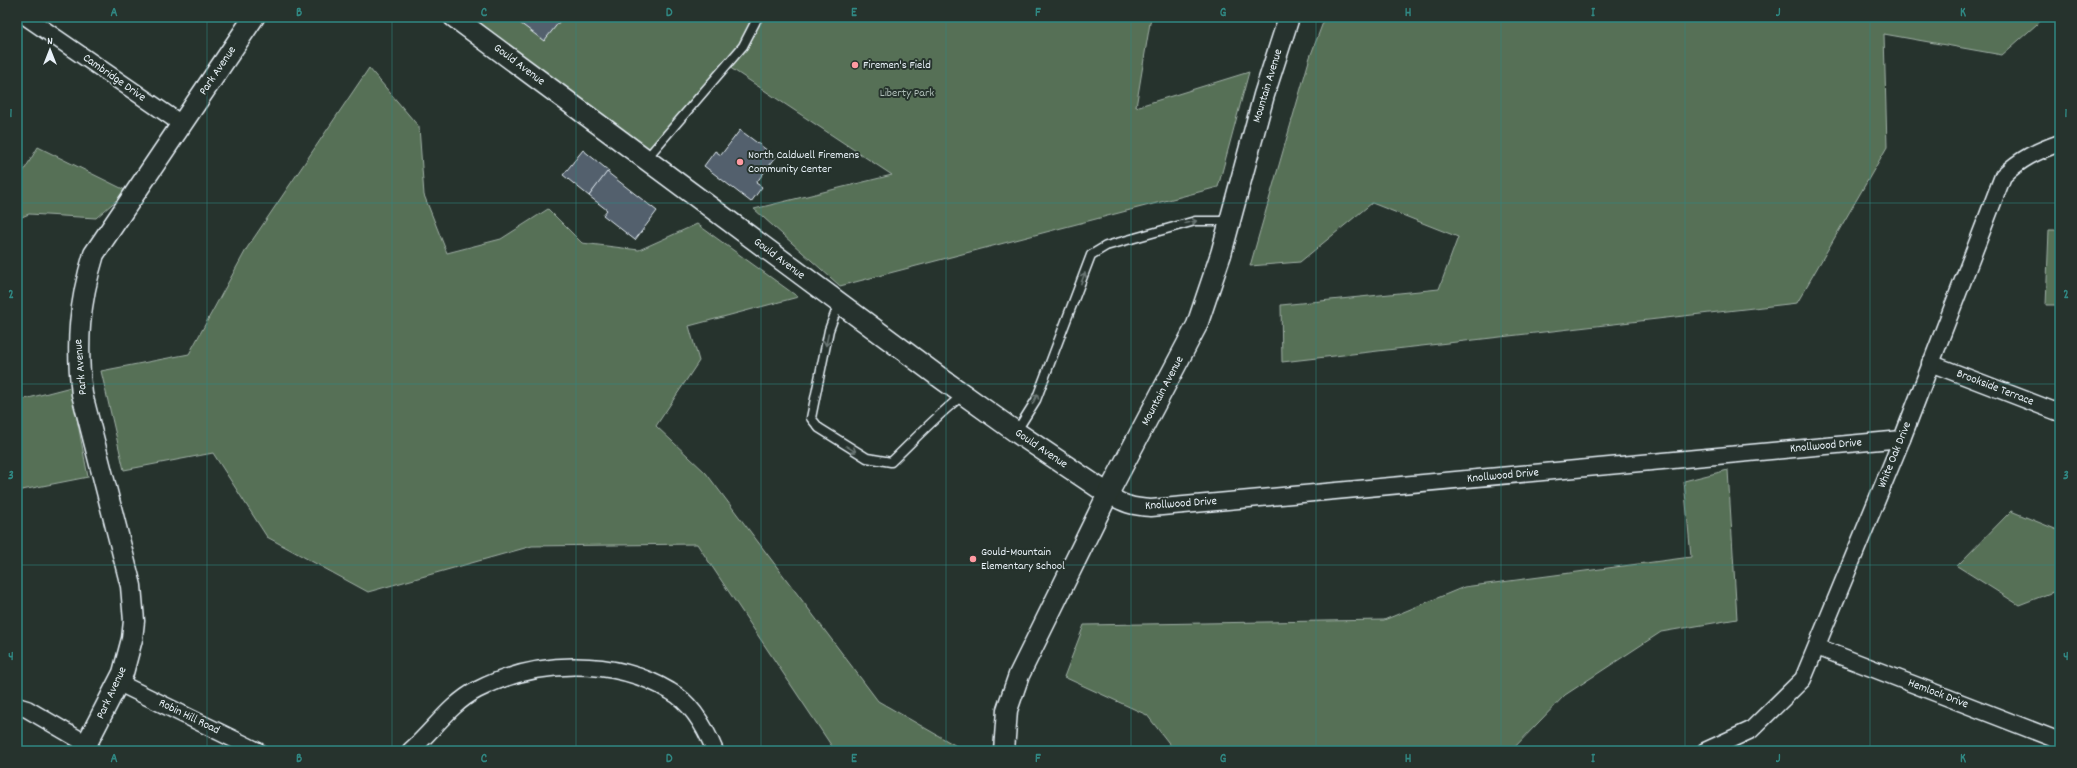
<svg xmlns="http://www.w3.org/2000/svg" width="2077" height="768" font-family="Dekko,sans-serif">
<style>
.green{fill:#577056;stroke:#a0b0a7}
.building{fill:#52606d;stroke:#e8f1f8}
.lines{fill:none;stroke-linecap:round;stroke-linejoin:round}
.service-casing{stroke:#e8f1f8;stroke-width:11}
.minor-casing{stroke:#e8f1f8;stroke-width:19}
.tertiary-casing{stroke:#e8f1f8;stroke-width:23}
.service{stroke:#26332d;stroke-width:8}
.minor{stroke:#26332d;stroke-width:16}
.tertiary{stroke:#26332d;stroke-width:20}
.oneway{stroke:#6a7674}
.grid{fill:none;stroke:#308883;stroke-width:1;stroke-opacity:0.55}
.poi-dot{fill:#ff9aa2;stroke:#26332d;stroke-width:1.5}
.labels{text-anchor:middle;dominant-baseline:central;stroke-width:4;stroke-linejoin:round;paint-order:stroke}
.street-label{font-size:12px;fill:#e8f1f8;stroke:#26332d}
.poi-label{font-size:12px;fill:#e8f1f8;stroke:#26332d;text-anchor:start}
.park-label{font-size:12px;fill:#aebdb7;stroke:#26332d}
.neatline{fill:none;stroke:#308883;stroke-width:1.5}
.grid-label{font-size:13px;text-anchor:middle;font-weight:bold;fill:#308883}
</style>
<rect width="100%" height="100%" fill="#26332d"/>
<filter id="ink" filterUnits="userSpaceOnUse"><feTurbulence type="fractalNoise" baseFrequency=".025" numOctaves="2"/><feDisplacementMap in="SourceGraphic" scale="8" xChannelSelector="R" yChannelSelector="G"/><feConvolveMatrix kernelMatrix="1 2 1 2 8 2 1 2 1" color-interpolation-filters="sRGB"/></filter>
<g filter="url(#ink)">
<g class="green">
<polygon points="462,17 1151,17 1136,107 1249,72 1218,187 840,286 754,209 892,175 729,67 649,162"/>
<polygon points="1325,17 2045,17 2002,55 1884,34 1887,147 1797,303 1282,362 1281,305 1439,289 1458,237 1372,203 1300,262 1250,266 1310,57"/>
<polygon points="369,68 419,127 424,195 447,253 501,239 548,209 582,243 639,250 697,224 798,297 689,326 699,361 656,426 706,473 878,701 965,751 835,751 697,544 532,546 368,592 267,537 213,453 124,470 101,371 189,354 247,248"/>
<polygon points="38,147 127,191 96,218 29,214 17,219 17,182"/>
<polygon points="2049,230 2060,230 2060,305 2046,305"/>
<polygon points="71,387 88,477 17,491 17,401"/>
<polygon points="1728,470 1737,619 1661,632 1565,695 1511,751 1175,751 1147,715 1064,677 1084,625 1384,620 1464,587 1691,557 1684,481"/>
<polygon points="2011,511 2060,531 2060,594 2053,592 2019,605 1957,566"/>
</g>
<g class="building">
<polygon points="512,17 563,17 544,41"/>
<polygon points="740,130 776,157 756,183 762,187 751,202 704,166 715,151 721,155"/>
<polygon points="583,150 609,171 589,196 563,175"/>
<polygon points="607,172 657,211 635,240 603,215 607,210 589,196"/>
</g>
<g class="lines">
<g class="service-casing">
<g id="service">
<polyline points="646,159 743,46 758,17"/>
<path d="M839,303L829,330L811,418L819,428L867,458L891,462C915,439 937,415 963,395"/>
<polyline points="1016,432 1036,400 1091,255 1106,246 1195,221 1229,221"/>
</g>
</g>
<g class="minor-casing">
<g id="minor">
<polyline points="26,17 183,125"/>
<polyline points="1930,363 2060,413"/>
<path d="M1108,494C1122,504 1133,507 1151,508L1902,439"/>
<polyline points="1817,647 2060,741"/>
<polyline points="119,683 258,751"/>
<polyline points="17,706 27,709 87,744"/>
<path d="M410,751C433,731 450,704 477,690C535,660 613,657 670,691C692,703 706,729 715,751"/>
<path d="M1705,751L1751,730L1803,679L1902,439L2003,176C2020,159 2037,151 2060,143"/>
</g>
</g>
<g class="tertiary-casing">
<g id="tertiary">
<polyline points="454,17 942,379 1016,432 1108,494"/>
<path d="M83,751L123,673L132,639L134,621L131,586L82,394C76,344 79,303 94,254L254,17"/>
<polyline points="1004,751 1007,710 1019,675 1108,494 1197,325 1221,254 1264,95 1289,17"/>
</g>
</g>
<use href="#service" class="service"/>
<use href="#minor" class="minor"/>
<use href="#tertiary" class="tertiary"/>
</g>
<defs><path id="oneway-shaft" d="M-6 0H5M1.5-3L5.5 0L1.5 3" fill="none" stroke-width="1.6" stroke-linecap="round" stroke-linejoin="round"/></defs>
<g class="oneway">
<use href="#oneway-shaft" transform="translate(1191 222) rotate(-12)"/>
<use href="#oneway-shaft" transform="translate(1083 278) rotate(-69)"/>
<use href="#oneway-shaft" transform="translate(827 340) rotate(102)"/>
<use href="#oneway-shaft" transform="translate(1035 399) rotate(-64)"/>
<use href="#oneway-shaft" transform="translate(851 449) rotate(32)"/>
</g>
</g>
<path class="grid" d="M207,17V751M392,17V751M576,17V751M761,17V751M946,17V751M1131,17V751M1316,17V751M1501,17V751M1685,17V751M1870,17V751M17,203H2060M17,384H2060M17,565H2060"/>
<g class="poi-dot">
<circle cx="855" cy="65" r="4"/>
<circle cx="740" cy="162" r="4"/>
<circle cx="973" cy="559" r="4"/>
</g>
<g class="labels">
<g class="street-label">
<text transform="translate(519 65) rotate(37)">Gould Avenue</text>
<text transform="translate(218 71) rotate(-56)">Park Avenue</text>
<text transform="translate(114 78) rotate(35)">Cambridge Drive</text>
<text transform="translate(1268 86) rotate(-73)">Mountain Avenue</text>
<text transform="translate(779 259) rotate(37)">Gould Avenue</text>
<text transform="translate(81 367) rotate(-95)">Park Avenue</text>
<text transform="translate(1995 388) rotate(21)">Brookside Terrace</text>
<text transform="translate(1163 391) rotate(-62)">Mountain Avenue</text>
<text transform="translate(1826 446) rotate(-5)">Knollwood Drive</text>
<text transform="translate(1041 449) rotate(34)">Gould Avenue</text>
<text transform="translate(1895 455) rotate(-68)">White Oak Drive</text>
<text transform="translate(1503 476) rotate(-5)">Knollwood Drive</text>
<text transform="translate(1181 504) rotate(-4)">Knollwood Drive</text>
<text transform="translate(112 693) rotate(-65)">Park Avenue</text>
<text transform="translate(1938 694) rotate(21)">Hemlock Drive</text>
<text transform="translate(189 717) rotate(26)">Robin Hill Road</text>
</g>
<g class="poi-label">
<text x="863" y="65">Firemen's Field</text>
<text x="748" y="155">North Caldwell Firemens<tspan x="748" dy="14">Community Center</tspan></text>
<text x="981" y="552">Gould-Mountain<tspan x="981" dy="14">Elementary School</tspan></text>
</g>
<g class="park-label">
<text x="907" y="93">Liberty Park</text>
</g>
</g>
<rect width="2077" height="768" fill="none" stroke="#26332d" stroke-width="44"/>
<g transform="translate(50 50)" stroke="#26332d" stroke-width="3" paint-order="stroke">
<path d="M0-3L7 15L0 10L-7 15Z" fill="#e8f1f8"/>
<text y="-6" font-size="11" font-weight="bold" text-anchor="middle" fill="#e8f1f8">N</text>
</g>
<rect x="22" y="22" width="2033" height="724" class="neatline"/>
<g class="grid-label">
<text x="114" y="16">A</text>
<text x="299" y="16">B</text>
<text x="484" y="16">C</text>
<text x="669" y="16">D</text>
<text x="854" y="16">E</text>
<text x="1038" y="16">F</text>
<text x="1223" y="16">G</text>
<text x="1408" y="16">H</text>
<text x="1593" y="16">I</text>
<text x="1778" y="16">J</text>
<text x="1963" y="16">K</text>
<text x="11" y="117">1</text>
<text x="2066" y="117">1</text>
<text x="11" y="298">2</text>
<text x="2066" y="298">2</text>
<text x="11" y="479">3</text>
<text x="2066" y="479">3</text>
<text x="11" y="660">4</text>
<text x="2066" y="660">4</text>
<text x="114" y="762">A</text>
<text x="299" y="762">B</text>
<text x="484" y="762">C</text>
<text x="669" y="762">D</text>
<text x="854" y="762">E</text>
<text x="1038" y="762">F</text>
<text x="1223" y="762">G</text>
<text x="1408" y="762">H</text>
<text x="1593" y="762">I</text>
<text x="1778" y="762">J</text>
<text x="1963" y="762">K</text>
</g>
</svg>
